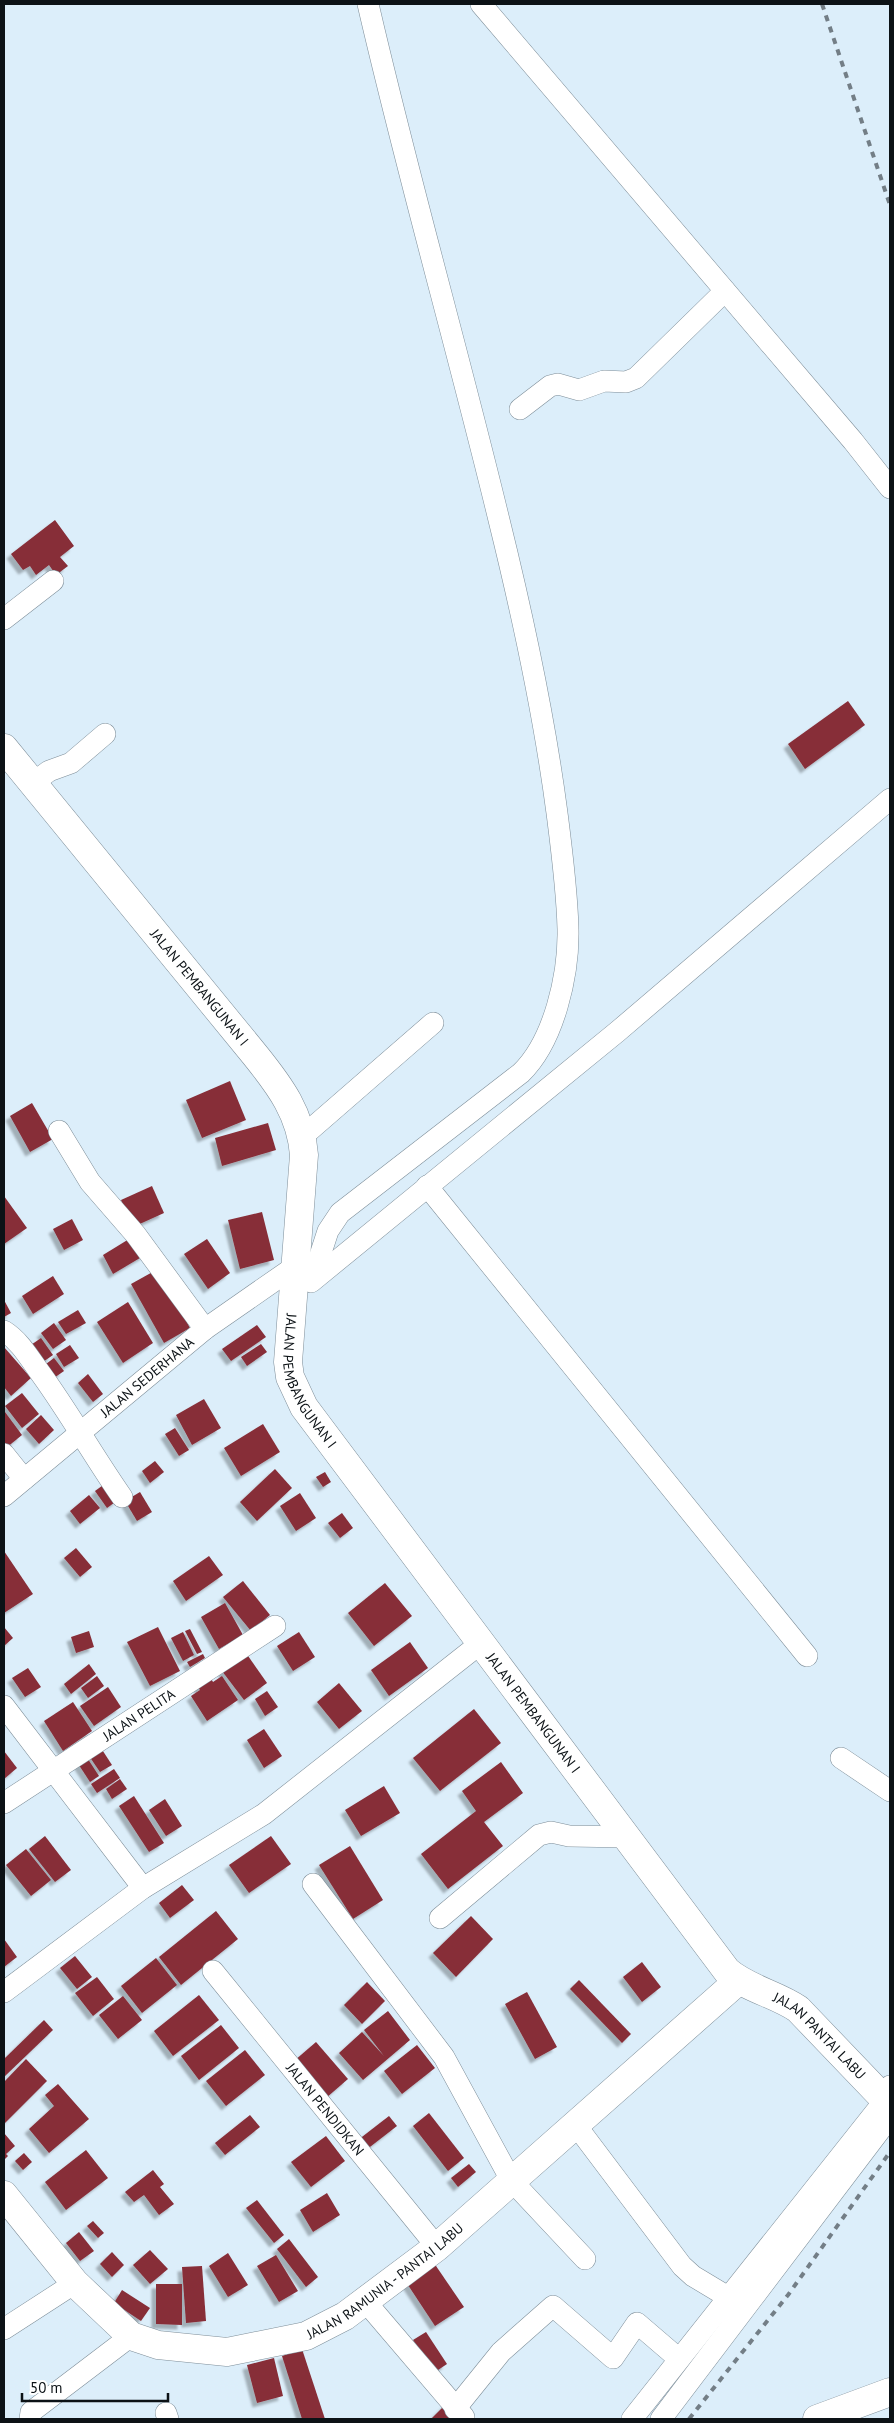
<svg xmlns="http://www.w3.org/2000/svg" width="894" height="2423" font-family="'PT Sans',sans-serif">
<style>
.building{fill:#872d37;filter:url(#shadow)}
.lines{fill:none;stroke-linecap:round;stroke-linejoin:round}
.minor-casing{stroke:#7e8e99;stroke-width:22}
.major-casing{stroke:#7e8e99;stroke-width:29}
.highway-casing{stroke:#7e8e99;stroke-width:29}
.minor{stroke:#fff;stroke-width:21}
.major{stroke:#fff;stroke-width:28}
.highway{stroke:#fff;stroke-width:28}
.rail{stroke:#737e86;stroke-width:4;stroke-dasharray:6 6;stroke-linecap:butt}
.labels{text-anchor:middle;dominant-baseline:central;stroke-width:5;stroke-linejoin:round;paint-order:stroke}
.street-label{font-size:14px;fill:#0c1216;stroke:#fff}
</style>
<defs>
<filter id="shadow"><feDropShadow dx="-4.5" dy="4.5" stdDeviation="1" flood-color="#0004"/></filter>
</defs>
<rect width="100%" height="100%" fill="#dceefa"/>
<g class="building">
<polygon points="55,520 74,546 60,557 68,566 56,575 49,565 36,575 30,566 23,570 11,554"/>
<polygon points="848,701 865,725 805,769 788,744"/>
<polygon points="230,1081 246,1120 202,1138 186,1100"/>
<polygon points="32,1103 53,1139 30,1152 10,1116"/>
<polygon points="268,1123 276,1150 222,1166 215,1138"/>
<polygon points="152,1186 164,1213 133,1227 121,1200"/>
<polygon points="4,1196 27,1228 4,1244"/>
<polygon points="262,1212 274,1260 240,1269 228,1220"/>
<polygon points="72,1219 83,1240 64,1250 53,1229"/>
<polygon points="134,1236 145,1255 113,1274 103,1255"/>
<polygon points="207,1239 230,1273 208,1289 184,1254"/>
<polygon points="158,1269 190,1328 164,1343 131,1284"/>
<polygon points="53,1276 64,1294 33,1314 22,1296"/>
<polygon points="4,1300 11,1313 4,1317"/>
<polygon points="128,1302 153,1343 123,1363 97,1322"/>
<polygon points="78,1310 86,1323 66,1334 58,1322"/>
<polygon points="54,1323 66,1340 53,1349 41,1333"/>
<polygon points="257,1325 266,1337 231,1361 222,1349"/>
<polygon points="41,1338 53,1355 40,1364 28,1347"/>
<polygon points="261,1344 267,1352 247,1366 241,1357"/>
<polygon points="70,1345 79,1358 64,1367 56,1354"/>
<polygon points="4,1347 31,1378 11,1396 4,1387"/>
<polygon points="54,1358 64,1371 51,1380 42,1367"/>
<polygon points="88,1374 103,1394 93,1402 78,1383"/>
<polygon points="22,1393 39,1414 22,1428 5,1406"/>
<polygon points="204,1399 221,1428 192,1445 176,1415"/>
<polygon points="5,1412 22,1435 6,1448 4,1445"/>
<polygon points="41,1415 54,1430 39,1444 26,1429"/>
<polygon points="263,1424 280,1452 241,1476 224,1448"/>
<polygon points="175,1428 189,1450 179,1456 165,1434"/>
<polygon points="155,1461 164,1472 150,1483 142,1471"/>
<polygon points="275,1469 292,1488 257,1521 240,1502"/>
<polygon points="325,1472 331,1482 323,1487 316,1477"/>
<polygon points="106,1483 118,1500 107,1508 95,1491"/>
<polygon points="140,1492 152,1512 137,1521 125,1501"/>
<polygon points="300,1493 316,1518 296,1531 280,1506"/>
<polygon points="89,1495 100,1508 80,1524 70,1511"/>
<polygon points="342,1513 353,1528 340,1538 328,1523"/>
<polygon points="76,1548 92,1567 80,1577 64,1558"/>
<polygon points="4,1551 33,1594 4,1613"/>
<polygon points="209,1556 223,1575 186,1601 173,1581"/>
<polygon points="243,1581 270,1615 251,1631 223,1597"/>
<polygon points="385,1583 412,1616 374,1646 348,1613"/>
<polygon points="225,1603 243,1635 219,1649 201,1617"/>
<polygon points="4,1627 13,1638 4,1646"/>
<polygon points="158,1627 180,1671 150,1686 127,1642"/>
<polygon points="190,1629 202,1652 197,1654 185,1631"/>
<polygon points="89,1631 94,1647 76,1653 71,1637"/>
<polygon points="183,1632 194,1655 183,1661 171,1638"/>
<polygon points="299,1632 315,1657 293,1671 277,1646"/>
<polygon points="410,1642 428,1668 389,1696 371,1670"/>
<polygon points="246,1653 267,1683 244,1700 222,1671"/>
<polygon points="203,1654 205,1658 190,1667 187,1662"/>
<polygon points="89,1664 96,1674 71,1694 64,1684"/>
<polygon points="28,1668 41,1687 25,1697 12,1678"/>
<polygon points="209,1675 213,1682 222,1676 238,1700 207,1721 191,1696 200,1690 196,1684"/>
<polygon points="97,1676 104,1686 88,1698 81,1688"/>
<polygon points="339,1683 362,1711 339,1729 317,1702"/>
<polygon points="108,1687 121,1707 94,1726 80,1706"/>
<polygon points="267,1691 278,1707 265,1716 255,1699"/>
<polygon points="73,1702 92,1731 63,1751 44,1721"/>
<polygon points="474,1709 501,1743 440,1791 413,1758"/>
<polygon points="264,1729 282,1756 264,1768 247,1740"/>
<polygon points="99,1745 112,1765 100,1772 87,1753"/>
<polygon points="4,1751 17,1768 4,1779"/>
<polygon points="84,1753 99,1776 90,1782 75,1759"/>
<polygon points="501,1762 523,1793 484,1822 503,1846 448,1889 421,1854 476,1811 462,1791"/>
<polygon points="114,1769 120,1778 97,1793 91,1784"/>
<polygon points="120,1779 127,1789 112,1799 106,1789"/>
<polygon points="384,1786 400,1813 361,1836 345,1810"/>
<polygon points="134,1796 164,1843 149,1852 119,1806"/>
<polygon points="165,1799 182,1826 166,1836 149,1810"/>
<polygon points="45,1836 71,1870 55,1882 29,1849"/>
<polygon points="271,1836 291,1864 249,1893 229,1865"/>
<polygon points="350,1846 383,1900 353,1919 319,1865"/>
<polygon points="26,1849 51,1880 31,1896 6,1865"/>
<polygon points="182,1885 194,1900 170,1918 159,1903"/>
<polygon points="216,1911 238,1939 181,1985 159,1957"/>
<polygon points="471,1916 493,1939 456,1977 433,1953"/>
<polygon points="4,1939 17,1957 4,1967"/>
<polygon points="75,1956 92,1977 77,1989 60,1968"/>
<polygon points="156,1958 177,1985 142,2013 121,1986"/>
<polygon points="642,1962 661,1987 642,2002 623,1977"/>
<polygon points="97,1977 114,1999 93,2016 75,1993"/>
<polygon points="579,1980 631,2034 622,2043 570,1989"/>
<polygon points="367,1982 385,2001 362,2024 344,2005"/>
<polygon points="527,1992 557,2047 535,2059 505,2004"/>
<polygon points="199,1995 219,2020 173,2056 154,2031"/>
<polygon points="123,1996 142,2020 118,2039 99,2015"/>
<polygon points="388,2011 410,2040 363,2080 339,2053 362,2032 384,2056 364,2030"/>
<polygon points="44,2020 53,2030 4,2077 4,2059"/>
<polygon points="221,2025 239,2048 199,2080 181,2056"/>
<polygon points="316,2042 348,2079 326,2098 294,2061"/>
<polygon points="417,2045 435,2068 402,2094 384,2071"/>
<polygon points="245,2050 265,2075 226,2106 206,2081"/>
<polygon points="26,2059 47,2081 4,2124 4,2082"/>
<polygon points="58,2084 89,2119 49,2153 29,2129 54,2106 45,2095"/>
<polygon points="429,2113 464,2158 448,2171 413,2126"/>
<polygon points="250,2115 260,2127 225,2155 215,2143"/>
<polygon points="389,2116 397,2126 366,2150 358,2140"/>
<polygon points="4,2133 15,2146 6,2154 8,2156 4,2160"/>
<polygon points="326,2136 345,2161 311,2187 291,2162"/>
<polygon points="86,2150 108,2178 66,2210 45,2182"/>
<polygon points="24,2153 32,2162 23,2170 15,2161"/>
<polygon points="469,2164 476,2172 458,2187 451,2178"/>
<polygon points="153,2170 164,2184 160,2187 174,2204 159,2215 144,2195 134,2202 125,2192"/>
<polygon points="327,2193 340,2215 313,2232 300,2210"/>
<polygon points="257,2200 284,2235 274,2243 246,2208"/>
<polygon points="93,2221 104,2233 98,2238 87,2226"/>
<polygon points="79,2232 94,2251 80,2261 66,2243"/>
<polygon points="289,2239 318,2277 306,2287 277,2249"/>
<polygon points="150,2250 168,2269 150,2284 133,2265"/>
<polygon points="112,2252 124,2265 112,2277 100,2264"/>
<polygon points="228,2253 248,2285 228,2297 209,2266"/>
<polygon points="276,2255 298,2291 279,2302 257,2266"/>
<polygon points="434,2263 464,2307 435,2326 406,2282"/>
<polygon points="202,2266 206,2321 186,2323 182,2267"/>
<polygon points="156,2284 182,2284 182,2325 156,2324"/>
<polygon points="122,2290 150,2308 141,2321 114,2303"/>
<polygon points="426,2332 447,2364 435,2372 413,2340"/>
<polygon points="302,2349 325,2419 302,2419 282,2356"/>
<polygon points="274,2358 283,2396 257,2403 247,2365"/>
<polygon points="448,2402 465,2419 431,2419"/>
</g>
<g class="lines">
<g class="minor-casing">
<g id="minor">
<polyline points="481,4 853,441 890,488"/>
<polyline points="520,409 550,386 558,384 579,390 604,381 626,382 636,378 725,291"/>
<polyline points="4,619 53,581"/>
<polyline points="33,783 49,771 71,763 105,734"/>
<polyline points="59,1131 90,1182 136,1235 205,1329"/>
<polyline points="303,1136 433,1023"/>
<polyline points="427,1186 807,1656"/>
<path d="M312,1280L328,1231L340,1213L521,1073C554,1041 569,975 568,929C567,890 562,852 557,813C544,714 523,617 499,520C457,347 408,177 368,4"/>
<polyline points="311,1282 617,1032 890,799"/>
<path d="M4,1331C20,1341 30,1359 41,1374C70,1414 94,1457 122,1497"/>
<polyline points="4,1454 24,1479"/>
<path id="s1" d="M4,1496L205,1329L297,1265"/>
<polyline points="4,1706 143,1888"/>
<polyline points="841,1758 890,1791"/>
<path id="s2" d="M4,1803L275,1626"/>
<polyline points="313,1884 444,2057 511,2180 585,2259"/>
<polyline points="440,1918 539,1835 551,1832 569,1836 627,1837"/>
<path id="s3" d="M213,1971L437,2247"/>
<polyline points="4,1992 143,1888 264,1814 481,1643"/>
<polyline points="575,2124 682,2266 693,2276 728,2297"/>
<polyline points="365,2301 464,2417"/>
<polyline points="4,2329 75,2283"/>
<polyline points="455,2409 501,2352 553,2306 613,2358 637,2323 679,2359"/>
<polyline points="166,2413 168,2419"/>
<polyline points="30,2419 31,2412 131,2336"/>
<polyline points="632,2419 885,2100 890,2086"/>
<polyline points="661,2419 890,2117"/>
</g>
</g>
<g class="major-casing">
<g id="major">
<path id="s4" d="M4,748L255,1055C280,1086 301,1114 304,1155L288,1362L290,1377L304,1407L727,1971C748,1989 776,1994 798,2009L890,2105"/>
<path id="s5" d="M4,2195L75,2283L131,2336L158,2345L227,2352L306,2336L345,2316L437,2247L738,1981"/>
</g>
</g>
<g class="highway-casing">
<polyline id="highway" points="817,2419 890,2392"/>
</g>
<use href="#minor" class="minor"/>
<use href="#major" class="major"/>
<use href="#highway" class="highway"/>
<g class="rail">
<polyline points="822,4 890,205"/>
<polyline points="689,2419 788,2295 890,2152"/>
</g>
</g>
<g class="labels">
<g class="street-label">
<text stroke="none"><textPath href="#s4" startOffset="309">JALAN PEMBANGUNAN I</textPath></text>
<text stroke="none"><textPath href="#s1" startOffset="186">JALAN SEDERHANA</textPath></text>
<text stroke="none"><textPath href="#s4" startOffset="742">JALAN PEMBANGUNAN I</textPath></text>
<text stroke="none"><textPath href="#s4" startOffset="1148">JALAN PEMBANGUNAN I</textPath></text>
<text stroke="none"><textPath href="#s2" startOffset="161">JALAN PELITA</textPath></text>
<text stroke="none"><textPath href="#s4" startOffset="1585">JALAN PANTAI LABU</textPath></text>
<text stroke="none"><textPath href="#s3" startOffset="178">JALAN PENDIDKAN</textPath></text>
<text stroke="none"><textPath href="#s5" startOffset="465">JALAN RAMUNIA - PANTAI LABU</textPath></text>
</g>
</g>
<rect width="894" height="2423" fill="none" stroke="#0c1216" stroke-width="10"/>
<path d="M22 2393v8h146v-8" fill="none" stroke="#0c1216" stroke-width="2.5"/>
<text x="30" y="2393" font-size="15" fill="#0c1216" stroke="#ffffff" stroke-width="4" paint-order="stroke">50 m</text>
</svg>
